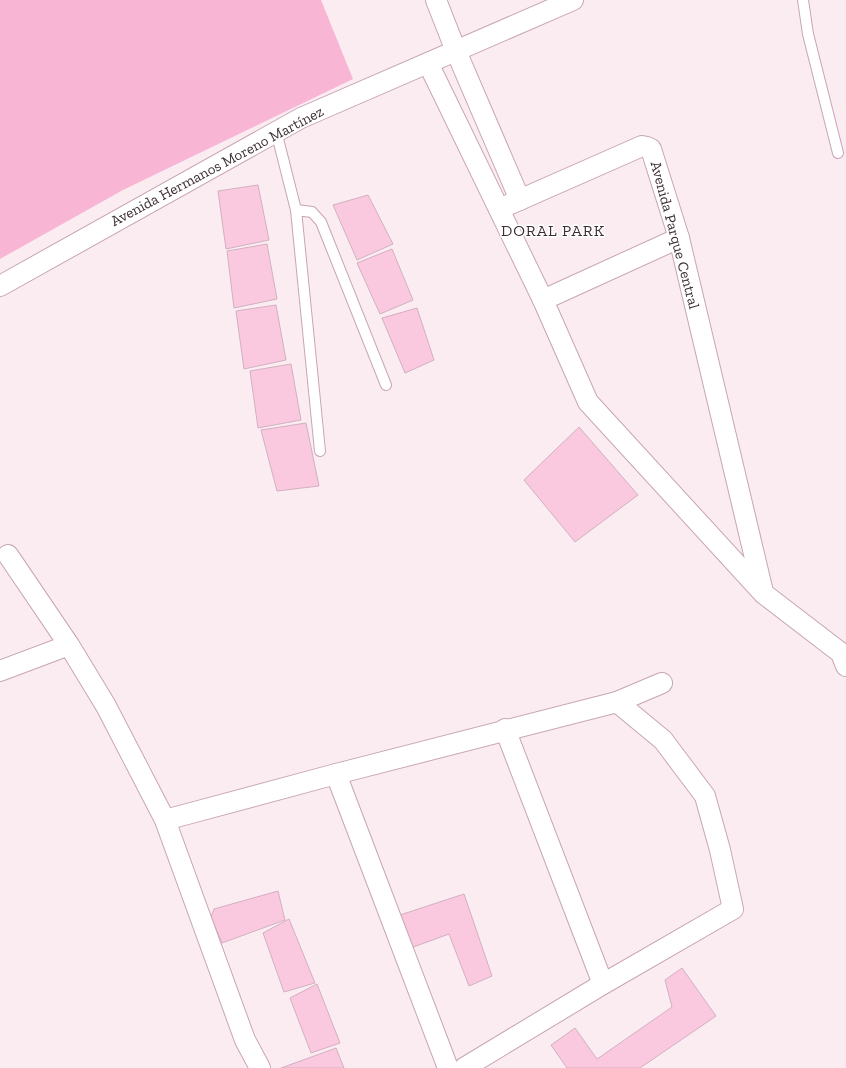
<svg xmlns="http://www.w3.org/2000/svg" width="846" height="1068" font-family="'Zilla Slab',serif">
<style>
.green{fill:#f8b6d4}
.building{fill:#fac9df;stroke:#d2b0bf}
.lines{fill:none;stroke-linecap:round;stroke-linejoin:round}
.service-casing{stroke:#c8a5b4;stroke-width:12}
.minor-casing{stroke:#c8a5b4;stroke-width:22}
.service{stroke:#fff;stroke-width:10}
.minor{stroke:#fff;stroke-width:20}
.labels{text-anchor:middle;dominant-baseline:central;stroke-width:3;stroke-linejoin:round;paint-order:stroke}
.street-label{font-size:15px;fill:#3b2d33;stroke:#fff}
.neighbourhood-label{font-size:16px;letter-spacing:1px;fill:#3b2d33;stroke:#fff}
</style>
<rect width="100%" height="100%" fill="#fbecf2"/>
<polygon class="green" points="0,0 321,0 353,79 123,190 0,259"/>
<g class="building">
<polygon points="258,185 269,240 226,249 218,191"/>
<polygon points="368,195 393,244 357,260 333,205"/>
<polygon points="267,244 277,299 234,308 227,251"/>
<polygon points="392,249 413,300 380,314 357,263"/>
<polygon points="276,305 286,360 244,369 236,311"/>
<polygon points="417,308 434,360 405,373 382,318"/>
<polygon points="291,364 301,420 258,428 250,371"/>
<polygon points="306,423 319,486 277,491 261,430"/>
<polygon points="579,427 638,495 575,542 524,480"/>
<polygon points="278,891 285,920 222,943 211,917 214,909"/>
<polygon points="464,894 492,976 469,986 449,934 408,949 400,915"/>
<polygon points="289,919 315,983 284,992 263,933"/>
<polygon points="682,968 716,1016 640,1068 567,1068 551,1045 575,1028 597,1059 672,1007 665,980"/>
<polygon points="317,984 340,1043 311,1053 290,998"/>
<polygon points="336,1048 344,1068 281,1068"/>
</g>
<g class="lines">
<g class="service-casing">
<g id="service">
<polyline points="803,0 808,34 838,153"/>
<polyline points="276,131 296,210 320,451"/>
<polyline points="296,210 312,212 321,222 386,385"/>
</g>
</g>
<g class="minor-casing">
<g id="minor">
<polyline points="436,0 456,51 520,200"/>
<polyline points="428,63 543,300 588,402 764,594 841,653 846,666"/>
<polyline points="499,209 642,146 647,147 651,149 679,238 763,592"/>
<polyline points="0,286 301,118 573,0"/>
<polyline points="543,300 679,238"/>
<polyline points="8,555 69,645 106,706 165,820 245,1040 260,1068"/>
<polyline points="0,671 69,645"/>
<polyline points="505,729 603,984"/>
<polyline points="336,774 448,1068"/>
<polyline points="165,820 336,774 617,702 662,683"/>
<polyline points="464,1068 603,984 733,909 720,850 705,796 663,740 617,702"/>
</g>
</g>
<use href="#service" class="service"/>
<use href="#minor" class="minor"/>
</g>
<g class="labels">
<g class="street-label">
<text transform="translate(217 166) rotate(-28)">Avenida Hermanos Moreno Martínez</text>
<text transform="translate(675 235) rotate(75)">Avenida Parque Central</text>
</g>
<g class="neighbourhood-label">
<text x="553" y="230">DORAL PARK</text>
</g>
</g>
</svg>
